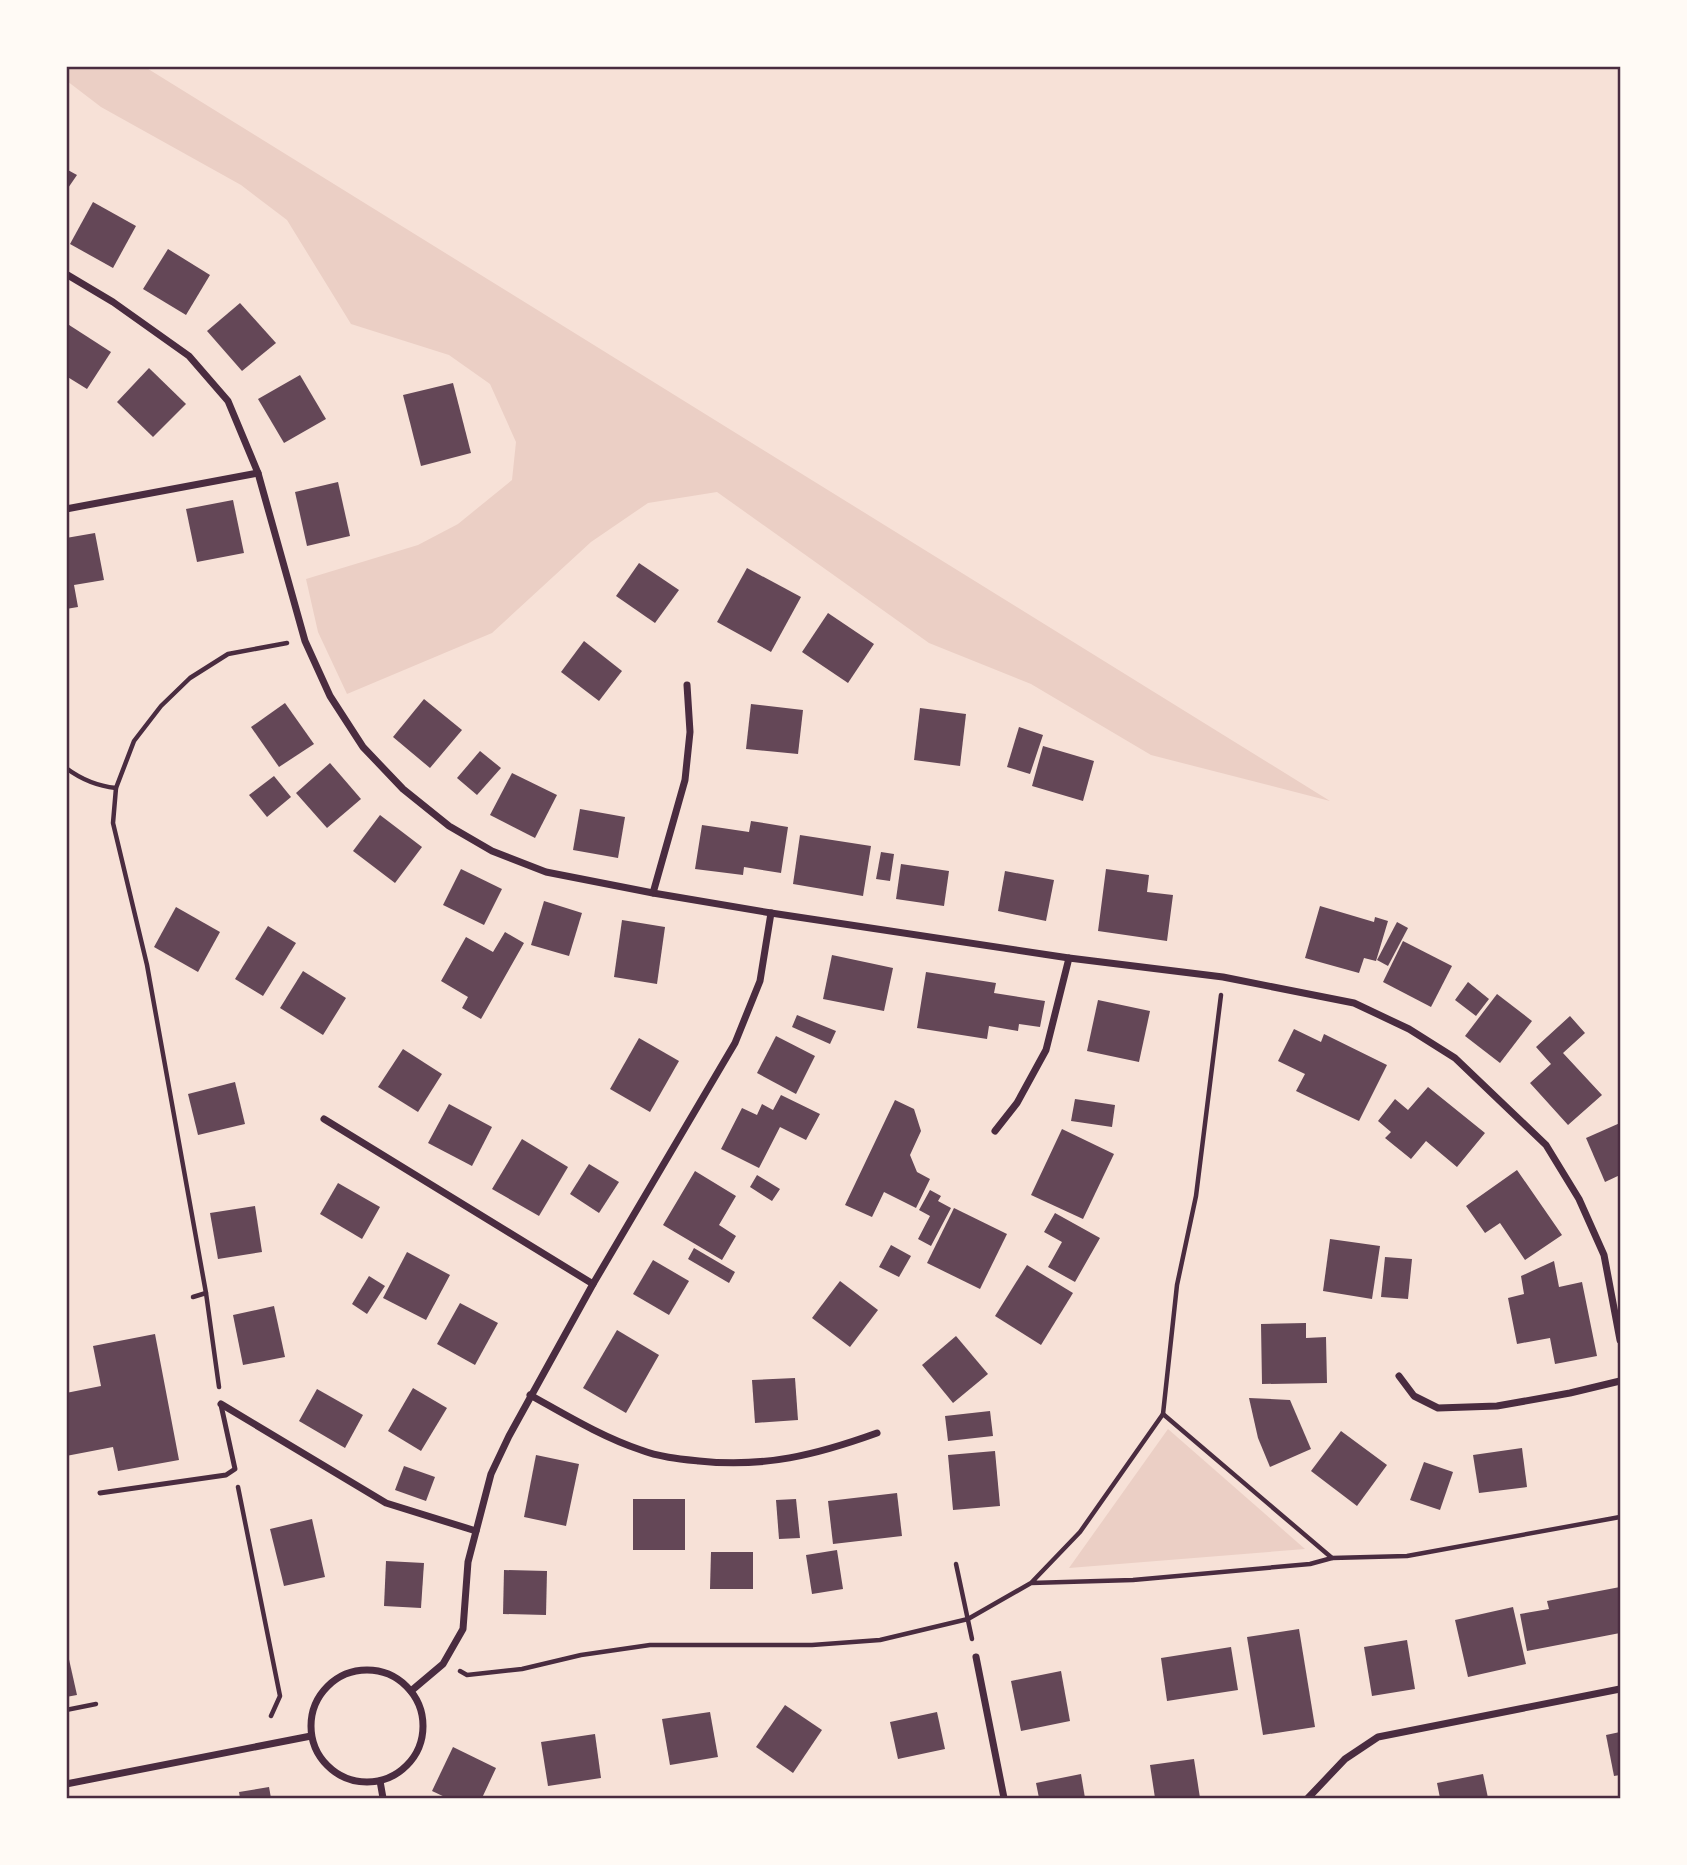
<svg xmlns="http://www.w3.org/2000/svg" width="1687" height="1865" font-family="Karla,sans-serif">
<style>
.green{fill:#ebcfc5}
.building{fill:#644757}
.lines{fill:none;stroke-linecap:round;stroke-linejoin:round}
.path{stroke:#4a2c40;stroke-width:4.5}
.service{stroke:#4a2c40;stroke-width:5}
.minor{stroke:#4a2c40;stroke-width:7}
.neatline{fill:none;stroke:#4a2c40;stroke-width:2.5}
</style>
<rect width="100%" height="100%" fill="#f7e1d7"/>
<g class="green">
<polygon points="67,66 145,67 1330,801 1151,755 1031,684 929,643 717,492 648,503 591,542 492,633 347,694 318,632 306,579 418,545 458,524 512,480 516,442 490,384 449,355 351,324 287,220 241,185 101,107 67,81"/>
<polygon points="1168,1429 1305,1549 1069,1568"/>
</g>
<g class="building">
<polygon points="66,169 77,175 66,191"/>
<polygon points="93,202 136,226 113,268 70,244"/>
<polygon points="168,249 210,275 186,315 143,289"/>
<polygon points="240,303 276,343 242,371 207,331"/>
<polygon points="66,323 111,352 87,389 66,376"/>
<polygon points="149,368 186,404 153,437 117,402"/>
<polygon points="300,375 326,419 284,443 258,399"/>
<polygon points="453,383 471,453 421,466 403,395"/>
<polygon points="338,482 350,536 307,546 295,492"/>
<polygon points="233,500 244,553 197,562 186,509"/>
<polygon points="95,533 104,580 74,585 78,607 66,609 66,538"/>
<polygon points="639,563 679,590 655,623 616,596"/>
<polygon points="747,568 801,597 771,652 717,622"/>
<polygon points="828,613 874,644 848,683 802,652"/>
<polygon points="584,641 622,671 599,701 561,672"/>
<polygon points="424,699 462,730 430,768 393,737"/>
<polygon points="285,703 314,744 279,767 251,727"/>
<polygon points="751,704 803,710 798,754 746,749"/>
<polygon points="920,708 966,714 960,766 914,760"/>
<polygon points="1019,727 1043,735 1030,774 1007,767"/>
<polygon points="1043,746 1094,761 1083,801 1032,786"/>
<polygon points="480,751 501,768 477,795 457,778"/>
<polygon points="330,763 361,799 327,828 296,793"/>
<polygon points="512,773 557,795 535,838 490,815"/>
<polygon points="274,776 291,797 267,817 249,795"/>
<polygon points="580,809 625,817 618,858 573,850"/>
<polygon points="380,815 422,847 395,883 353,851"/>
<polygon points="751,821 788,827 781,873 744,867 743,875 695,869 702,825 749,832"/>
<polygon points="800,835 871,846 863,896 793,884"/>
<polygon points="881,852 894,854 890,881 876,879"/>
<polygon points="901,864 949,871 944,906 896,899"/>
<polygon points="461,869 502,889 484,925 443,905"/>
<polygon points="1106,869 1149,875 1147,892 1173,895 1167,941 1098,931"/>
<polygon points="1005,871 1054,880 1046,921 998,911"/>
<polygon points="544,901 582,913 569,956 531,945"/>
<polygon points="1320,906 1374,922 1375,917 1388,921 1376,961 1364,958 1359,973 1305,958"/>
<polygon points="176,907 220,932 198,972 154,947"/>
<polygon points="622,920 665,927 657,984 614,977"/>
<polygon points="1397,922 1408,928 1388,966 1377,960"/>
<polygon points="268,926 296,943 263,996 235,979"/>
<polygon points="505,932 524,943 481,1019 462,1008 468,997 441,981 466,937 493,952"/>
<polygon points="1403,941 1452,966 1431,1007 1383,982"/>
<polygon points="832,955 893,968 884,1011 823,999"/>
<polygon points="303,971 346,998 323,1035 280,1008"/>
<polygon points="926,972 996,983 994,993 1045,1001 1040,1027 1019,1024 1018,1031 989,1026 987,1039 917,1028"/>
<polygon points="1468,982 1489,999 1476,1016 1455,1000"/>
<polygon points="1497,994 1532,1021 1500,1063 1465,1036"/>
<polygon points="1098,1000 1150,1011 1139,1062 1087,1051"/>
<polygon points="797,1015 836,1031 830,1044 792,1027"/>
<polygon points="1570,1016 1585,1033 1563,1053 1602,1095 1568,1125 1530,1083 1551,1064 1536,1047"/>
<polygon points="1294,1029 1321,1042 1324,1034 1387,1065 1359,1121 1296,1091 1305,1074 1278,1061"/>
<polygon points="776,1036 815,1056 796,1094 757,1073"/>
<polygon points="639,1038 679,1061 650,1112 610,1089"/>
<polygon points="403,1049 442,1074 418,1112 378,1087"/>
<polygon points="235,1082 245,1124 198,1135 188,1094"/>
<polygon points="1428,1087 1485,1133 1457,1167 1426,1141 1411,1159 1385,1138 1391,1132 1378,1121 1395,1099 1408,1110"/>
<polygon points="781,1095 820,1114 806,1140 780,1127 759,1168 721,1149 742,1108 757,1115 762,1104 773,1110"/>
<polygon points="1075,1099 1115,1105 1112,1127 1071,1121"/>
<polygon points="895,1100 914,1109 921,1131 910,1155 917,1172 930,1179 916,1208 884,1192 872,1217 845,1205"/>
<polygon points="449,1104 492,1127 472,1166 428,1143"/>
<polygon points="1620,1123 1620,1175 1605,1182 1586,1138"/>
<polygon points="1062,1129 1114,1154 1083,1219 1031,1195"/>
<polygon points="522,1139 568,1167 539,1216 492,1189"/>
<polygon points="589,1164 619,1182 599,1213 570,1194"/>
<polygon points="1517,1170 1562,1235 1525,1260 1500,1223 1485,1233 1466,1206"/>
<polygon points="695,1171 736,1196 719,1225 736,1236 722,1260 663,1225"/>
<polygon points="757,1175 780,1189 772,1201 750,1187"/>
<polygon points="338,1183 380,1207 362,1239 320,1214"/>
<polygon points="930,1190 941,1196 938,1201 951,1208 931,1246 918,1239 930,1216 919,1210"/>
<polygon points="255,1206 262,1252 218,1259 210,1213"/>
<polygon points="954,1208 1007,1234 980,1289 927,1263"/>
<polygon points="1055,1213 1100,1238 1075,1282 1048,1267 1062,1242 1044,1232"/>
<polygon points="1330,1239 1380,1246 1372,1299 1323,1291"/>
<polygon points="891,1245 911,1256 899,1277 879,1267"/>
<polygon points="694,1248 735,1272 729,1283 688,1259"/>
<polygon points="407,1252 450,1275 426,1320 383,1298"/>
<polygon points="1385,1257 1412,1259 1408,1299 1381,1297"/>
<polygon points="653,1260 689,1281 669,1315 633,1294"/>
<polygon points="1554,1261 1559,1287 1582,1282 1597,1356 1555,1364 1550,1338 1517,1344 1508,1298 1524,1294 1521,1276"/>
<polygon points="1027,1265 1073,1293 1041,1345 995,1316"/>
<polygon points="369,1276 385,1286 367,1314 352,1304"/>
<polygon points="840,1281 878,1310 850,1347 812,1318"/>
<polygon points="460,1303 498,1323 475,1365 437,1344"/>
<polygon points="274,1306 285,1357 243,1365 233,1315"/>
<polygon points="1306,1323 1306,1338 1326,1337 1327,1383 1262,1384 1261,1324"/>
<polygon points="617,1330 659,1355 626,1413 583,1388"/>
<polygon points="155,1334 179,1460 118,1471 113,1447 66,1456 66,1393 101,1386 93,1346"/>
<polygon points="956,1336 988,1374 953,1403 922,1365"/>
<polygon points="795,1378 798,1420 755,1423 752,1380"/>
<polygon points="413,1388 447,1408 421,1451 388,1431"/>
<polygon points="317,1389 363,1415 345,1448 299,1421"/>
<polygon points="1249,1398 1290,1400 1311,1449 1270,1467 1258,1438"/>
<polygon points="990,1411 993,1436 948,1441 945,1416"/>
<polygon points="1341,1431 1387,1465 1357,1506 1311,1471"/>
<polygon points="1522,1448 1527,1487 1479,1493 1473,1455"/>
<polygon points="995,1451 1000,1506 953,1510 948,1455"/>
<polygon points="536,1455 579,1464 566,1526 524,1517"/>
<polygon points="1424,1462 1453,1472 1440,1510 1410,1500"/>
<polygon points="404,1466 435,1477 426,1501 395,1490"/>
<polygon points="897,1493 902,1536 833,1544 828,1501"/>
<rect x="633" y="1499" width="52" height="51"/>
<polygon points="796,1499 800,1538 779,1539 776,1500"/>
<polygon points="312,1519 325,1577 284,1586 270,1529"/>
<polygon points="837,1550 843,1589 812,1594 806,1555"/>
<polygon points="711,1552 753,1552 753,1589 710,1589"/>
<polygon points="386,1561 424,1563 421,1608 384,1606"/>
<polygon points="504,1570 547,1571 546,1615 503,1614"/>
<polygon points="1620,1587 1620,1633 1527,1651 1520,1614 1549,1609 1547,1601"/>
<polygon points="1513,1607 1526,1664 1468,1677 1455,1620"/>
<polygon points="1299,1629 1315,1727 1263,1735 1247,1637"/>
<polygon points="1407,1640 1415,1689 1372,1696 1364,1647"/>
<polygon points="66,1646 77,1695 66,1697"/>
<polygon points="1231,1647 1238,1690 1167,1701 1161,1658"/>
<polygon points="1061,1671 1070,1721 1021,1731 1011,1681"/>
<polygon points="785,1705 822,1730 793,1773 756,1747"/>
<polygon points="710,1712 718,1757 670,1765 662,1719"/>
<polygon points="937,1712 945,1749 898,1759 890,1722"/>
<polygon points="1620,1732 1620,1775 1614,1776 1606,1735"/>
<polygon points="595,1734 601,1778 548,1786 541,1742"/>
<polygon points="453,1747 496,1768 482,1798 447,1798 432,1791"/>
<polygon points="1194,1759 1200,1798 1155,1798 1150,1765"/>
<polygon points="1081,1774 1085,1798 1039,1798 1036,1783"/>
<polygon points="1483,1774 1488,1798 1440,1798 1437,1783"/>
<polygon points="269,1787 271,1798 240,1798 239,1792"/>
</g>
<g class="lines">
<g class="path">
<path d="M66,768C82,780 97,786 116,788"/>
<polyline points="193,1297 206,1293"/>
<polyline points="219,1387 206,1293 147,965 113,823 116,788 134,741 161,706 190,678 228,654 287,643"/>
<polyline points="1163,1414 1177,1285 1196,1196 1221,995"/>
<polyline points="238,1487 280,1696 271,1716"/>
<polyline points="1332,1558 1407,1556 1620,1517"/>
<polyline points="956,1564 972,1639"/>
<polyline points="460,1671 467,1675 522,1669 581,1655 650,1645 812,1645 880,1640 968,1619 1031,1583 1133,1580 1310,1564 1332,1558 1163,1414 1080,1532 1031,1583"/>
<polyline points="66,1710 96,1704"/>
</g>
<polyline class="service" points="100,1493 226,1475 235,1469 221,1405"/>
<g class="minor">
<polyline points="66,274 113,302 189,356 228,401 258,473 305,641 330,696 363,747 403,789 449,826 492,851 546,872 653,893 771,913 1069,958 1223,977 1354,1003 1409,1029 1455,1058 1546,1145 1579,1199 1604,1255 1620,1340"/>
<polyline points="66,509 258,473"/>
<polyline points="653,893 685,780 690,732 687,685"/>
<polyline points="324,1119 593,1284"/>
<polyline points="995,1131 1017,1103 1046,1050 1069,958"/>
<polyline points="1399,1376 1414,1396 1438,1408 1497,1406 1570,1393 1620,1381"/>
<path d="M530,1395C566,1415 602,1437 641,1450C659,1457 680,1459 699,1461C764,1468 816,1455 877,1433"/>
<polyline points="221,1404 386,1503 476,1531"/>
<polyline points="976,1657 1004,1798"/>
<circle cx="367" cy="1726" r="56"/>
<polyline points="411,1691 443,1664 463,1629 468,1562 491,1474 509,1436 593,1284 735,1043 760,981 771,913"/>
<polyline points="380,1781 383,1798"/>
<polyline points="66,1784 311,1736"/>
<polyline points="1308,1798 1345,1759 1378,1737 1620,1689"/>
</g>
</g>
<rect width="1687" height="1865" fill="none" stroke="#fffaf5" stroke-width="136"/>
<rect x="68" y="68" width="1551" height="1729" class="neatline"/>
</svg>
